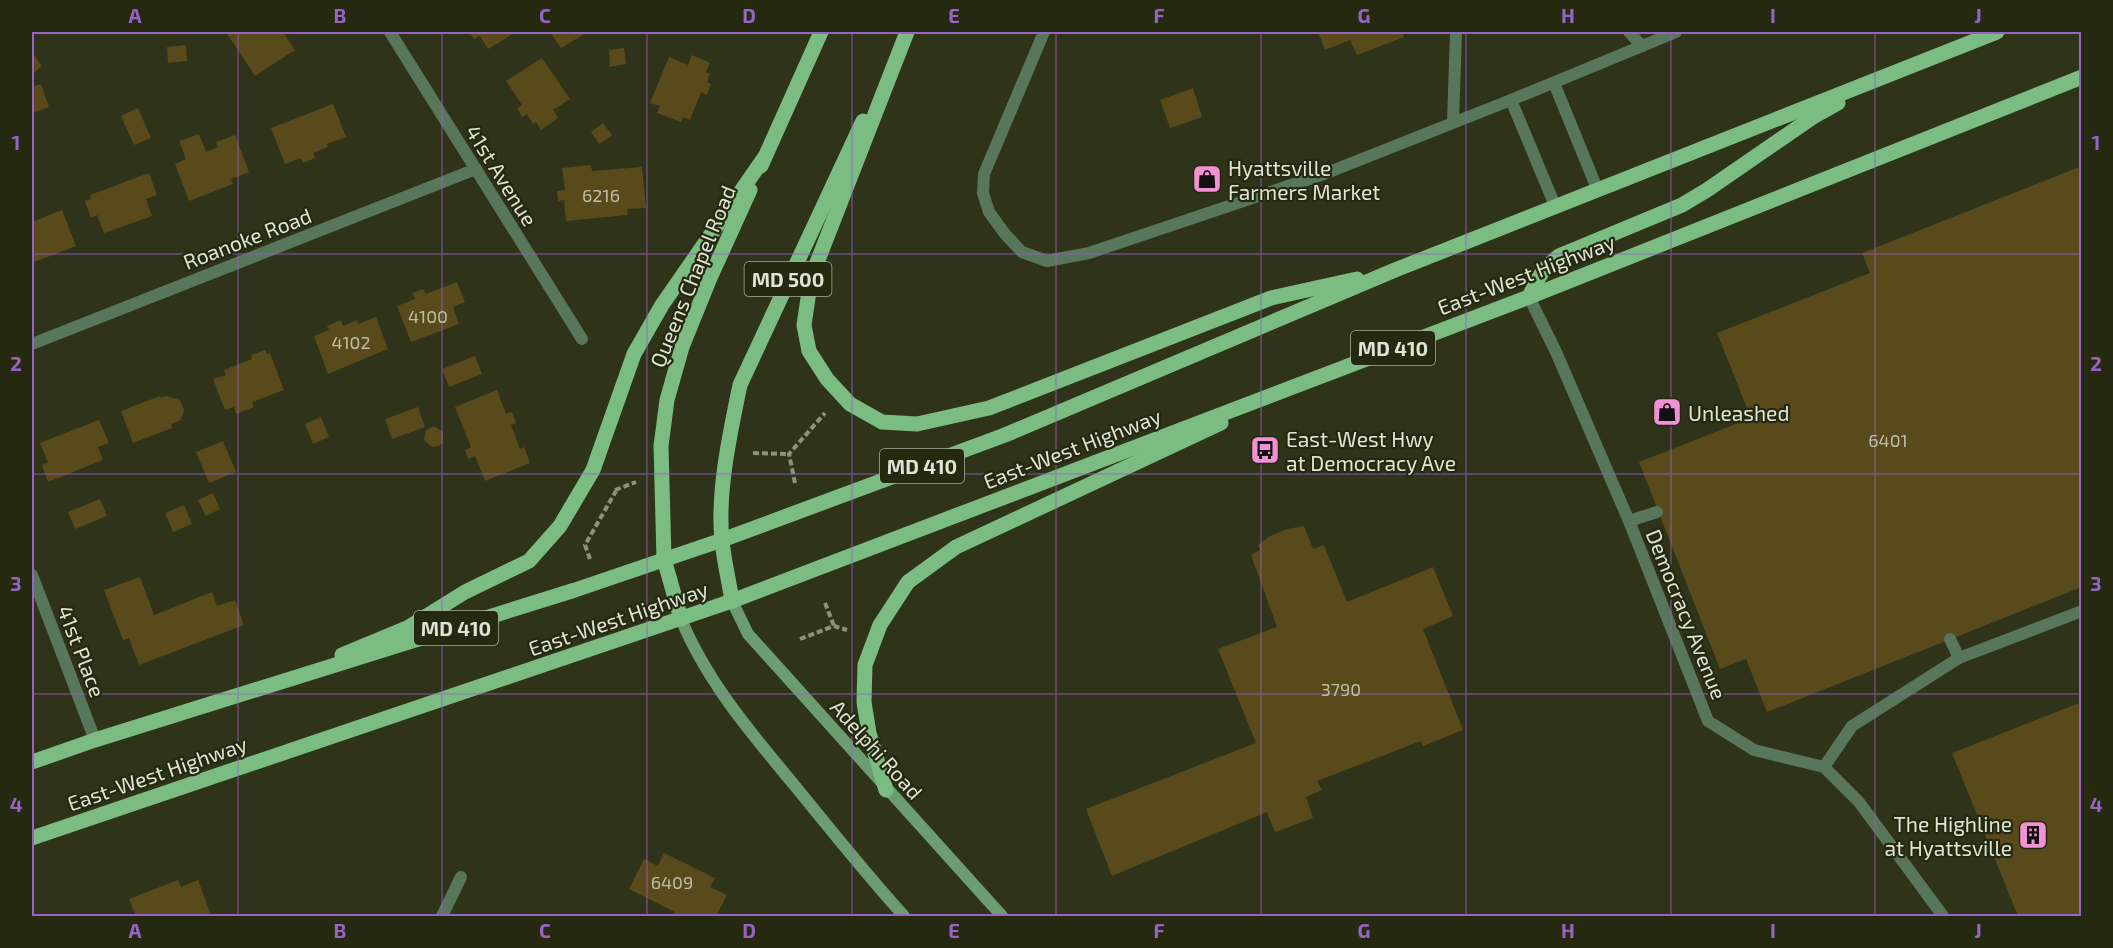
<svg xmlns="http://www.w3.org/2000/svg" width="2113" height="948" font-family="'Exo 2',sans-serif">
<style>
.building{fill:#594a1c}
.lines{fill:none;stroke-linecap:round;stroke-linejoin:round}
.path{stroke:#8d927e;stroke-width:4;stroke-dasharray:6 3;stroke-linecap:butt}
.service{stroke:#57765a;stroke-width:12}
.minor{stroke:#57765a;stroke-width:12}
.secondary{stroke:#6b9d70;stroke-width:12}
.primary{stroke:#7abc81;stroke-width:15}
.grid{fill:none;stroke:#9963c6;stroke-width:1.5;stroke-opacity:0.55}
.labels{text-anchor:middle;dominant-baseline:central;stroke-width:4.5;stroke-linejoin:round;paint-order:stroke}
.number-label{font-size:18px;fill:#bebea7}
.shield{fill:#242910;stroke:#a8ac9a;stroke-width:1.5}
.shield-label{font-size:20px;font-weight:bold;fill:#e0e4d5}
.poi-label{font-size:21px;fill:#e0e4d5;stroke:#242910;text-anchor:start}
.street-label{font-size:21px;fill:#e0e4d5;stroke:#242910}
.neatline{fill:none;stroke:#9963c6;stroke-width:2}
.grid-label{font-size:20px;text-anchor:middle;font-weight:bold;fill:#9963c6}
</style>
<rect width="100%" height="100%" fill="#2e331a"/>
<g class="building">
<polygon points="226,32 283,32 295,50 255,76"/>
<polygon points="469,32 516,32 488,49 480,36 474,39"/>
<polygon points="550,32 588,32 561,48"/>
<polygon points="1318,32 1402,32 1404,37 1357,55 1350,40 1325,50"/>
<polygon points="186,45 187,61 168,63 167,47"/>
<polygon points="624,48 626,64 610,67 609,50"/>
<polygon points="32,52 42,66 33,74 32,73"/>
<polygon points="692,55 710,63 706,72 710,74 707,82 711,84 707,95 701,92 690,120 683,117 681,122 657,113 660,106 650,103 669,57 688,65"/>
<polygon points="542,58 570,99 553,110 558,118 541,130 536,122 533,124 527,114 522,117 517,108 522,105 506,81"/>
<polygon points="41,84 49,107 32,113 32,87"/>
<polygon points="1193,88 1202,117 1170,128 1160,100"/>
<polygon points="333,104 346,137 327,144 328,147 313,153 315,158 303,163 301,158 285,164 271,128"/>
<polygon points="138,108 151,138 134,145 121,116"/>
<polygon points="603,123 612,135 599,144 591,132"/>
<polygon points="199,134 206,152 218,147 216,142 235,135 249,172 231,179 233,184 189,201 175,164 186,159 179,141"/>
<polygon points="591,165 592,171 642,167 646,208 627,209 628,215 566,221 564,200 558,201 557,191 565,190 562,168"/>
<polygon points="2082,166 2082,587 1767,712 1746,659 1720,669 1639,462 1751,418 1717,333 1870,273 1862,253"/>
<polygon points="149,173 157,195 146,199 152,216 104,233 97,215 91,218 85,201 91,199 90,195"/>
<polygon points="62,210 76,246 32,263 32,222"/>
<polygon points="457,282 465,302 453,307 459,324 411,342 397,306 415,299 412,293 423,289 426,294"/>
<polygon points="376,317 388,349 328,374 314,336 329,330 327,326 341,320 343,326 357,320 358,324"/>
<polygon points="265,350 267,354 270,353 284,390 252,402 254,407 236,414 234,407 225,410 213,379 226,375 224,370 252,359 251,355"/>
<polygon points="475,356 482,374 449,387 442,369"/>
<polygon points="497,390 506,414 512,412 516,423 511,425 520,449 524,447 530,463 485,481 475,456 468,459 465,450 471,447 455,407"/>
<polygon points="160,396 161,398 167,396 180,400 184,410 181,420 171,424 172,428 133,443 121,411"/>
<polygon points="418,407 425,427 392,439 385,419"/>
<polygon points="321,417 329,437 313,444 305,424"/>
<polygon points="99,420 109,443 98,447 103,460 48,482 42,465 48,462 40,443"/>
<polygon points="434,426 443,432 443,443 439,446 432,447 424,440 426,430"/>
<polygon points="223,441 236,472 209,483 196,452"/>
<polygon points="213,493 220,509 206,516 198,500"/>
<polygon points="100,499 107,516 75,529 68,512"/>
<polygon points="184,505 192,524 173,532 165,513"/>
<polygon points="1304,526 1313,549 1324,545 1347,602 1433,567 1453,616 1423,629 1463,730 1423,746 1421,741 1317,781 1322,790 1306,797 1313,818 1275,832 1267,812 1112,876 1086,809 1256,743 1218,649 1277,627 1251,555 1260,550 1258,545 1270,536 1287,529"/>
<polygon points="140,577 154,615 212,592 217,606 235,600 244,625 139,665 129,638 123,640 104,590"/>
<polygon points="2082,702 2082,916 2018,916 1952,753"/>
<polygon points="664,853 715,878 710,887 727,895 716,916 702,916 697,914 696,916 673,916 675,912 629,889 644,859 658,866"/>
<polygon points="178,880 181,887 198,880 211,915 207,916 136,916 129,899"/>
</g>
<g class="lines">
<g class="path">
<polyline points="753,453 789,454"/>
<polyline points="795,483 789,454 825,413"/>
<polyline points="615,490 636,482"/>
<polyline points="590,559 585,545 616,491"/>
<polyline points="825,603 834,626"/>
<polyline points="800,639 834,626 847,630"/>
</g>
<g class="service">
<polyline points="1044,32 984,174 983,193 989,212 1005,234 1022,252 1047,261 1089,253 1324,174 1511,100 1676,32"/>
<polyline points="1629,32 1642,46"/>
<polyline points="1554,83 1598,191"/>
<polyline points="1511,100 1556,208"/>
<polyline points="1453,122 1456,32"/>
<polyline points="1629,521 1657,512"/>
<polyline points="1950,639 1959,658"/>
</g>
<g class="minor">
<polyline points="390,32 582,339"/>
<polyline points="1529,297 1556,352 1629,521 1708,721 1754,750 1824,767 1859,802 1943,916"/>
<polyline points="32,344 476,169"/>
<polyline points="32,575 95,740"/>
<polyline points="1824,767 1852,726 1959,658 2082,611"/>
<polyline points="442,916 461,877"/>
</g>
<g class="secondary">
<polyline points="732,601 748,634 1002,916"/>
<path d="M681,619C707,682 752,734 795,786C831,830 866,874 904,916"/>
</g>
<g class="primary">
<polyline points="907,32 811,278 804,325 809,351 827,379 850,404 882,422 917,424 989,408 1271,298 1357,279"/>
<polyline points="761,166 821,32"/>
<path d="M1529,297C1538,278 1542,269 1559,256L1682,205L1707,190L1813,117L1838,103"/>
<path d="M732,601C729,581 724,561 722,541C717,492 730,433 740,385L863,121"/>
<polyline points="681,619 664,559 661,446 667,400 682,347 710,278 750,190"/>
<polyline points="342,655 407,628 465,592 529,561 560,526 593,470 634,354 662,305 764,158"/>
<polyline points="32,762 95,740 575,590 722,540 1005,435 1395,270 1997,32"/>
<polyline points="886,790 869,733 864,702 865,665 880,625 908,582 956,547 1221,423"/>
<polyline points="32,838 732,601 1529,297 2082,77"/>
</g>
</g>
<path class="grid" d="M238,32V916M442,32V916M647,32V916M852,32V916M1056,32V916M1261,32V916M1466,32V916M1671,32V916M1875,32V916M32,254H2082M32,474H2082M32,694H2082"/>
<defs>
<g id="shop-square" transform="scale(1.5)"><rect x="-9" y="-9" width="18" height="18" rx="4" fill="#f391d5" stroke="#242910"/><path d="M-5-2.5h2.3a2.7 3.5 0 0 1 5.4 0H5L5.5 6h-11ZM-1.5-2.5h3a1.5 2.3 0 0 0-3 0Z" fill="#111"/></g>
<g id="bus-square" transform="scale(1.5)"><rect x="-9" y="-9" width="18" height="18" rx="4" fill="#f391d5" stroke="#242910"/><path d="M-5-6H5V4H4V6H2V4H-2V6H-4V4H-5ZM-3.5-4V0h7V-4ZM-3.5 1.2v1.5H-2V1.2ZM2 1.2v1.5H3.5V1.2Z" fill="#111"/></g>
<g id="building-square" transform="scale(1.5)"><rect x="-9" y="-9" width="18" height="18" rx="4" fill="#f391d5" stroke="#242910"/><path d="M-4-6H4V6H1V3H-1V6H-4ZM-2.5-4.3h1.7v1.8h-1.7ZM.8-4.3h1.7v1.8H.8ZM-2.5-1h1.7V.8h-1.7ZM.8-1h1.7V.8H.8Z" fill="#111"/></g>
</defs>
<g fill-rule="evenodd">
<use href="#shop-square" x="1207" y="179"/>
<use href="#shop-square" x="1667" y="412"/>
<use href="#bus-square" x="1265" y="450"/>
<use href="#building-square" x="2033" y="835"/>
</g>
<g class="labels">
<g class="number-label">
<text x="601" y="195">6216</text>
<text x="428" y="316">4100</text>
<text x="351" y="342">4102</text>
<text x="1888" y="440">6401</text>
<text x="1341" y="689">3790</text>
<text x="672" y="882">6409</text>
</g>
<g class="shield">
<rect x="744.5" y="262" width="87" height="34" rx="4.5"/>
<rect x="1351" y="331" width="84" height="34" rx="4.5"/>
<rect x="880" y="449" width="84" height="34" rx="4.5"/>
<rect x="414" y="611" width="84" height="34" rx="4.5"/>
</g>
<g class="shield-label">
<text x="788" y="279">MD 500</text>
<text x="1393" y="348">MD 410</text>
<text x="922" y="466">MD 410</text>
<text x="456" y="628">MD 410</text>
</g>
<g class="poi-label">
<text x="1228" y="167">Hyattsville<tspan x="1228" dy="24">Farmers Market</tspan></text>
<text x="1688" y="412">Unleashed</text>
<text x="1286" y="438">East-West Hwy<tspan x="1286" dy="24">at Democracy Ave</tspan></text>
<text x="2012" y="823" text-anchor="end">The Highline<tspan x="2012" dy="24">at Hyattsville</tspan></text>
</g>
<g class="street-label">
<text transform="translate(502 175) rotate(58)">41st Avenue</text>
<text transform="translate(247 238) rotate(-21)">Roanoke Road</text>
<text transform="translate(1526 274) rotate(-21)">East-West Highway</text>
<text transform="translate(692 276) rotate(-68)">Queens Chapel Road</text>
<text transform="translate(1072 448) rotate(-21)">East-West Highway</text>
<text transform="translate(1687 614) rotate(68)">Democracy Avenue</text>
<text transform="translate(618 618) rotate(-19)">East-West Highway</text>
<text transform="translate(82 651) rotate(69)">41st Place</text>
<text transform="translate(877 749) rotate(48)">Adelphi Road</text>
<text transform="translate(157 773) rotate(-19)">East-West Highway</text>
</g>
</g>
<rect width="2113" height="948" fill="none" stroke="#242910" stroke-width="66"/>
<rect x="33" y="33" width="2047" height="882" class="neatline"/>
<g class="grid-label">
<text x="135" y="23">A</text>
<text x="340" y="23">B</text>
<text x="545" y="23">C</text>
<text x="749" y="23">D</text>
<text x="954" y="23">E</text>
<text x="1159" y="23">F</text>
<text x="1364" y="23">G</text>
<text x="1568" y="23">H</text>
<text x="1773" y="23">I</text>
<text x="1978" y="23">J</text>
<text x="16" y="150">1</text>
<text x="2096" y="150">1</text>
<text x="16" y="371">2</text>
<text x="2096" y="371">2</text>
<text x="16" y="591">3</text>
<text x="2096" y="591">3</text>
<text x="16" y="812">4</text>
<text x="2096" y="812">4</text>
<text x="135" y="938">A</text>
<text x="340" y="938">B</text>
<text x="545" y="938">C</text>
<text x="749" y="938">D</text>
<text x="954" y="938">E</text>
<text x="1159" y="938">F</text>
<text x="1364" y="938">G</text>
<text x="1568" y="938">H</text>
<text x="1773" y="938">I</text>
<text x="1978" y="938">J</text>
</g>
</svg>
